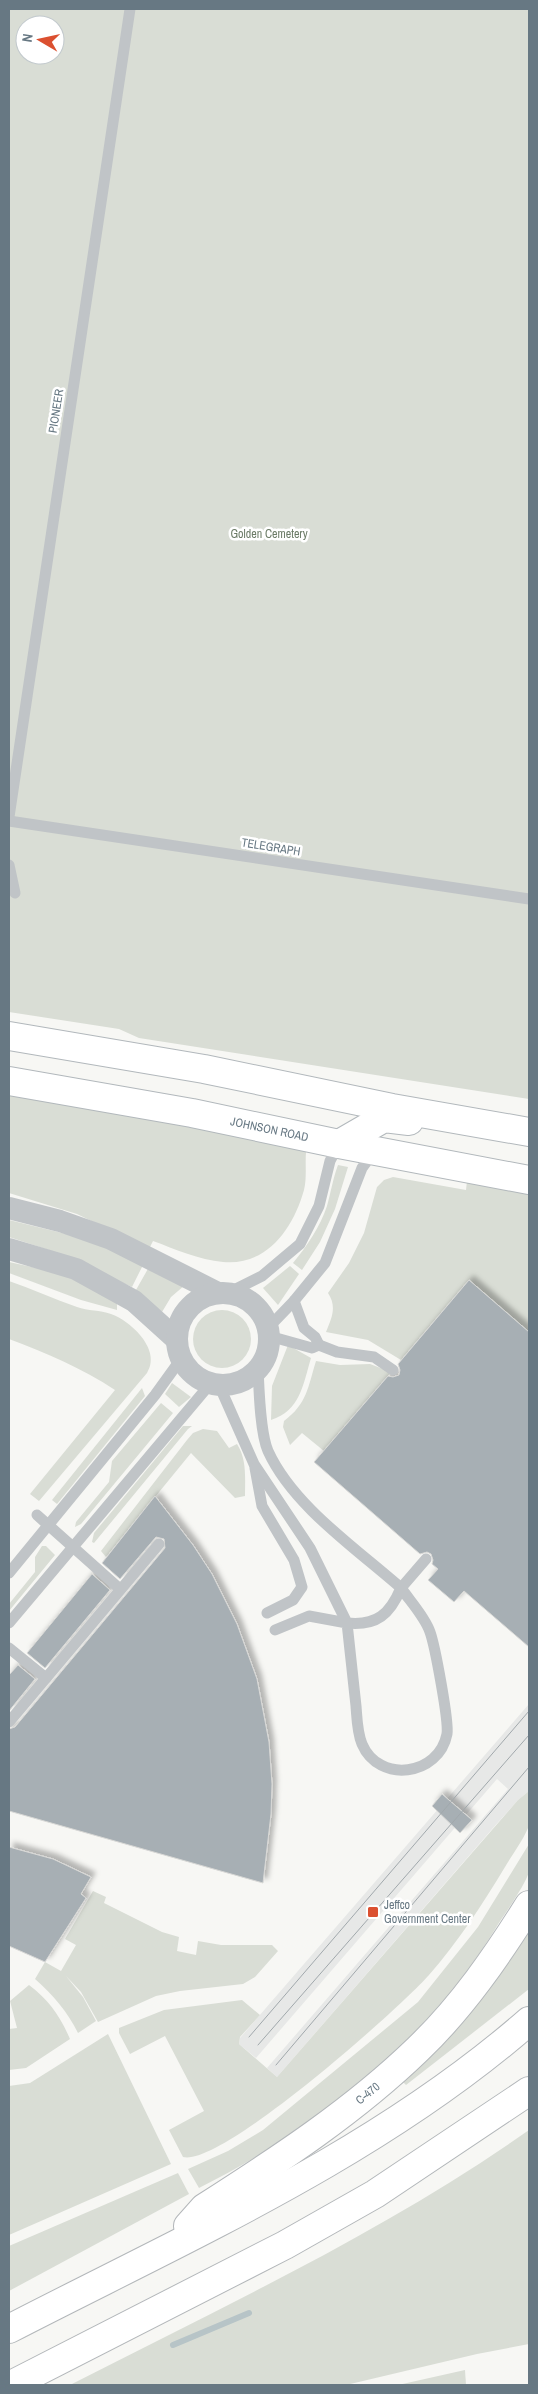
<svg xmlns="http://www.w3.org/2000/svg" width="538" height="2394" font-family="'Archivo Narrow',sans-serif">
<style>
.built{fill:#e7e8e7}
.green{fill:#d9ddd5;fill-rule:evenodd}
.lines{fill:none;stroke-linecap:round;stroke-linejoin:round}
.stream{stroke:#b7c4c7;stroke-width:6}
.building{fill:#a7afb4;stroke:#d8d8d6;filter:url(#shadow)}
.secondary-casing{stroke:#b2b8bc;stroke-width:30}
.highway-casing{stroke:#b3b7ba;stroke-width:30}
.lane{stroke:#c0c4c7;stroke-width:11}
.street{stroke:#c0c4c7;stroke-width:22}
.secondary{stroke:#fff;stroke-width:28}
.highway{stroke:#fff;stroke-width:28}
.tram{stroke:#a1a8ac;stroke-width:1}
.poi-dot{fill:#db5030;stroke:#fff;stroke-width:2}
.labels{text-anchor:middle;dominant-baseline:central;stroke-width:5;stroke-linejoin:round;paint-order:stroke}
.street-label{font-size:12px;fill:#677883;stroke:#fff}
.park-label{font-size:12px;fill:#6b7b66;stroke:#fff}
.poi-label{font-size:12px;fill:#677883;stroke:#fff;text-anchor:start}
</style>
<defs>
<filter id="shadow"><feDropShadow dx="4.5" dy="-4.5" stdDeviation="2.5" flood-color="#0004"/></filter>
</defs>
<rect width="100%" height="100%" fill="#f7f7f4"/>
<polygon class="built" points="529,1704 529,1791 518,1800 493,1828 277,2077 267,2068 508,1789 497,1779 256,2058 239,2044 240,2038"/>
<g class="green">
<path d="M9,9H529V1099L139,1038L119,1029L9,1012ZM25,25H55V55H25Z"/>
<path d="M9,1094L179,1124L300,1149L306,1152C305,1165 307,1177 304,1190C293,1229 267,1266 223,1262C199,1260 175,1249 153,1241L149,1249L77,1214L9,1193Z"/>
<path d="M338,1165L348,1167L335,1209L320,1242L302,1270L293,1263C307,1246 320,1227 327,1206C331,1192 333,1178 338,1165Z"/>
<path d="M393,1177L466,1190L467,1181L529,1194V1332L469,1280L401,1360L368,1340L326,1332C332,1317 337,1307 328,1293L349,1263L364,1233L377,1187L384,1180Z"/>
<polygon points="9,1220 103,1243 143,1265 132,1287 49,1250 9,1237"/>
<polygon points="9,1262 64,1274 117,1302 117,1310 81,1300 9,1273"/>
<polygon points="290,1266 299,1274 278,1305 263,1288"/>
<polygon points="149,1267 185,1285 171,1297 162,1312 136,1290"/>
<path d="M9,1281C32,1289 54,1299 77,1307C88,1311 100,1310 111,1314C131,1321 162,1350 147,1373L39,1501L30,1494L115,1390C82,1368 46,1353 9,1339Z"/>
<circle cx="222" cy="1339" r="29"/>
<path d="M288,1345L311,1358C303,1385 300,1411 271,1420L272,1386Z"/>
<path d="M316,1361L340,1365L370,1364L391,1372L324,1451L302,1433L290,1445L283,1427L284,1421C307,1404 308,1387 316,1361Z"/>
<polygon points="172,1383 191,1397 179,1407 165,1394"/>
<polygon points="142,1388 145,1396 57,1504 52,1500"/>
<polygon points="161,1403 173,1413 81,1524 75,1527 76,1522 109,1482 112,1461"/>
<polygon points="183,1426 192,1426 188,1429 94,1543 92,1542 94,1533"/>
<path d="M203,1429L217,1431L229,1448L237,1444C247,1459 245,1479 245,1496L235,1498L191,1453L106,1557L101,1551L187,1440L193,1433Z"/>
<polygon points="42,1546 46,1546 55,1555 9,1611 9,1604 35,1572 35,1557"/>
<path d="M529,1791C529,1802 532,1819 528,1828C522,1842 512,1855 505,1867C482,1905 458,1942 429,1975C399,2009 221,2167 183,2157L169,2130L204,2111L165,2036L130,2054L119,2033V2028L164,2010L242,2000L260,2015L240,2037L239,2044L277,2077L518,1800Z"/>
<path d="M529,1844C529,1853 530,1862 529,1871C528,1881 504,1915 497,1926C428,2041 317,2129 199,2188L188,2169L228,2151L263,2130L418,2002L478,1927Z"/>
<path d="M93,1891L106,1897L104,1903L162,1932L179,1937L177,1951L196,1955L198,1941L221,1945H272L278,1951L255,1977L243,1984L180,1991L156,1996L98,2022L81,1992L66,1976L83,1997L96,2021L78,2033C67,2011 54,1996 35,1979L45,1962L61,1971L76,1945L65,1939Z"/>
<polygon points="529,1927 529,1989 406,2085 402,2081"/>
<path d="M29,1985C49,2000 60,2016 70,2039L26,2068L9,2070V2029L17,2028L10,2001Z"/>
<polygon points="108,2034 171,2164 9,2235 9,2086 30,2083"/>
<path d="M529,2130V2344L477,2354L346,2385H70C226,2305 386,2231 529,2130Z"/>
<polygon points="178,2173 189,2194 9,2291 9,2246"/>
<polygon points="465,2370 466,2385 398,2385"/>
</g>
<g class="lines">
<polyline class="stream" points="173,2345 249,2313"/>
</g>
<g class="building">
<polygon points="469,1280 529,1332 529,1647 464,1591 454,1602 428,1580 438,1569 432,1564 433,1560 431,1554 427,1552 420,1554 314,1462 388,1376 393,1377 399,1375 400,1370 398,1364"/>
<polygon points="155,1496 193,1545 212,1574 237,1624 257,1679 269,1742 272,1784 271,1814 263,1883 9,1811 9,1729 15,1727 165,1548 164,1539 156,1537 120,1579 102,1563"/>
<polygon points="92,1574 110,1590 45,1668 27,1653"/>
<polygon points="18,1665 35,1679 9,1711 9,1675"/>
<polygon points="442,1794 472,1820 460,1833 432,1806"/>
<polygon points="9,1847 53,1859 91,1877 81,1894 86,1898 45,1962 9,1946"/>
</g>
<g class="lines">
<g class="secondary-casing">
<g id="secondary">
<polyline points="9,1036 204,1069 392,1108 529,1132"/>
<path id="s1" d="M9,1081L192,1113L339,1144L529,1180"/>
<polyline points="339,1144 384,1118 409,1121"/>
</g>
</g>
<g class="highway-casing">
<g id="highway">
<path id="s2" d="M188,2226L204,2208C279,2160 354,2111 418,2049C462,2007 497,1956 529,1905"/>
<path d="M9,2329C187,2237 377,2154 529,2021"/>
<polyline points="11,2385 285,2245 375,2194 529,2091"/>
</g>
</g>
<g class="lane">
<polyline points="9,817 130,9"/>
<polyline points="9,821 529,899"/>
<polyline points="9,865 15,893"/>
<polyline points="228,1293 262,1276 300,1244 319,1206 330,1161 339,1144"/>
<polyline points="294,1301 304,1328 315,1337 319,1345"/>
<polyline points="268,1328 294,1301 325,1263 362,1168 370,1157 376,1155"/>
<polyline points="269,1336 312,1348 319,1345 337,1352 374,1357 393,1370"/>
<path d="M219,1385L254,1464L310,1548L347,1623C377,1626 390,1614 401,1588C357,1549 293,1506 268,1451C260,1433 259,1389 258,1368"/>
<polyline points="255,1468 262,1506 294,1560 302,1587 293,1600 267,1613"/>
<polyline points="37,1515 120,1589"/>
<polyline points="9,1573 155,1395 181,1359"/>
<polyline points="9,1623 211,1383"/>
<path d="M275,1630L309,1616L347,1623C350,1650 353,1678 356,1706C357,1718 357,1732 362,1744C379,1784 439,1776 447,1734C449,1721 435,1646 430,1632C425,1617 410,1601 401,1588L426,1559"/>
<polyline points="9,1648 46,1678"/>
<polyline points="9,1722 159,1544"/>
</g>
<g class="street">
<polyline points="9,1208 60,1221 111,1239 218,1293"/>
<polyline points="9,1249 76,1269 134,1301 176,1339"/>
<circle cx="223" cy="1339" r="46"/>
</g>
<use href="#secondary" class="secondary"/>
<use href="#highway" class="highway"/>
<g class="tram">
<polyline points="249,2037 529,1711"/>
<polyline points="258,2045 529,1735"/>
<polyline points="276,2065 529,1767"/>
</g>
</g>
<rect class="poi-dot" x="367" y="1906" width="12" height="12" rx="2.5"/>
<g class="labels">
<g class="street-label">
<text transform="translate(56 411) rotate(-81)">PIONEER</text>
<text transform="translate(271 847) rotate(9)">TELEGRAPH</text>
<text stroke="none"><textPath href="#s1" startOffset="265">JOHNSON ROAD</textPath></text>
<text stroke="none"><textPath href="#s2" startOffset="224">C-470</textPath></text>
</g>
<g class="park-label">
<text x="269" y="534">Golden Cemetery</text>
</g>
<g class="poi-label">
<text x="384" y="1905">Jeffco<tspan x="384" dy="14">Government Center</tspan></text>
</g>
</g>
<rect width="538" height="2394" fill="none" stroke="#677883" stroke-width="20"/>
<g transform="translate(40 40) rotate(279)"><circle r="24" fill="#ffffff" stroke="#c2c9cd"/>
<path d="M0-4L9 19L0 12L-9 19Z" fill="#db5030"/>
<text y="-8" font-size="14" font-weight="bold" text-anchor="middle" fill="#677883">N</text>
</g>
</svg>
